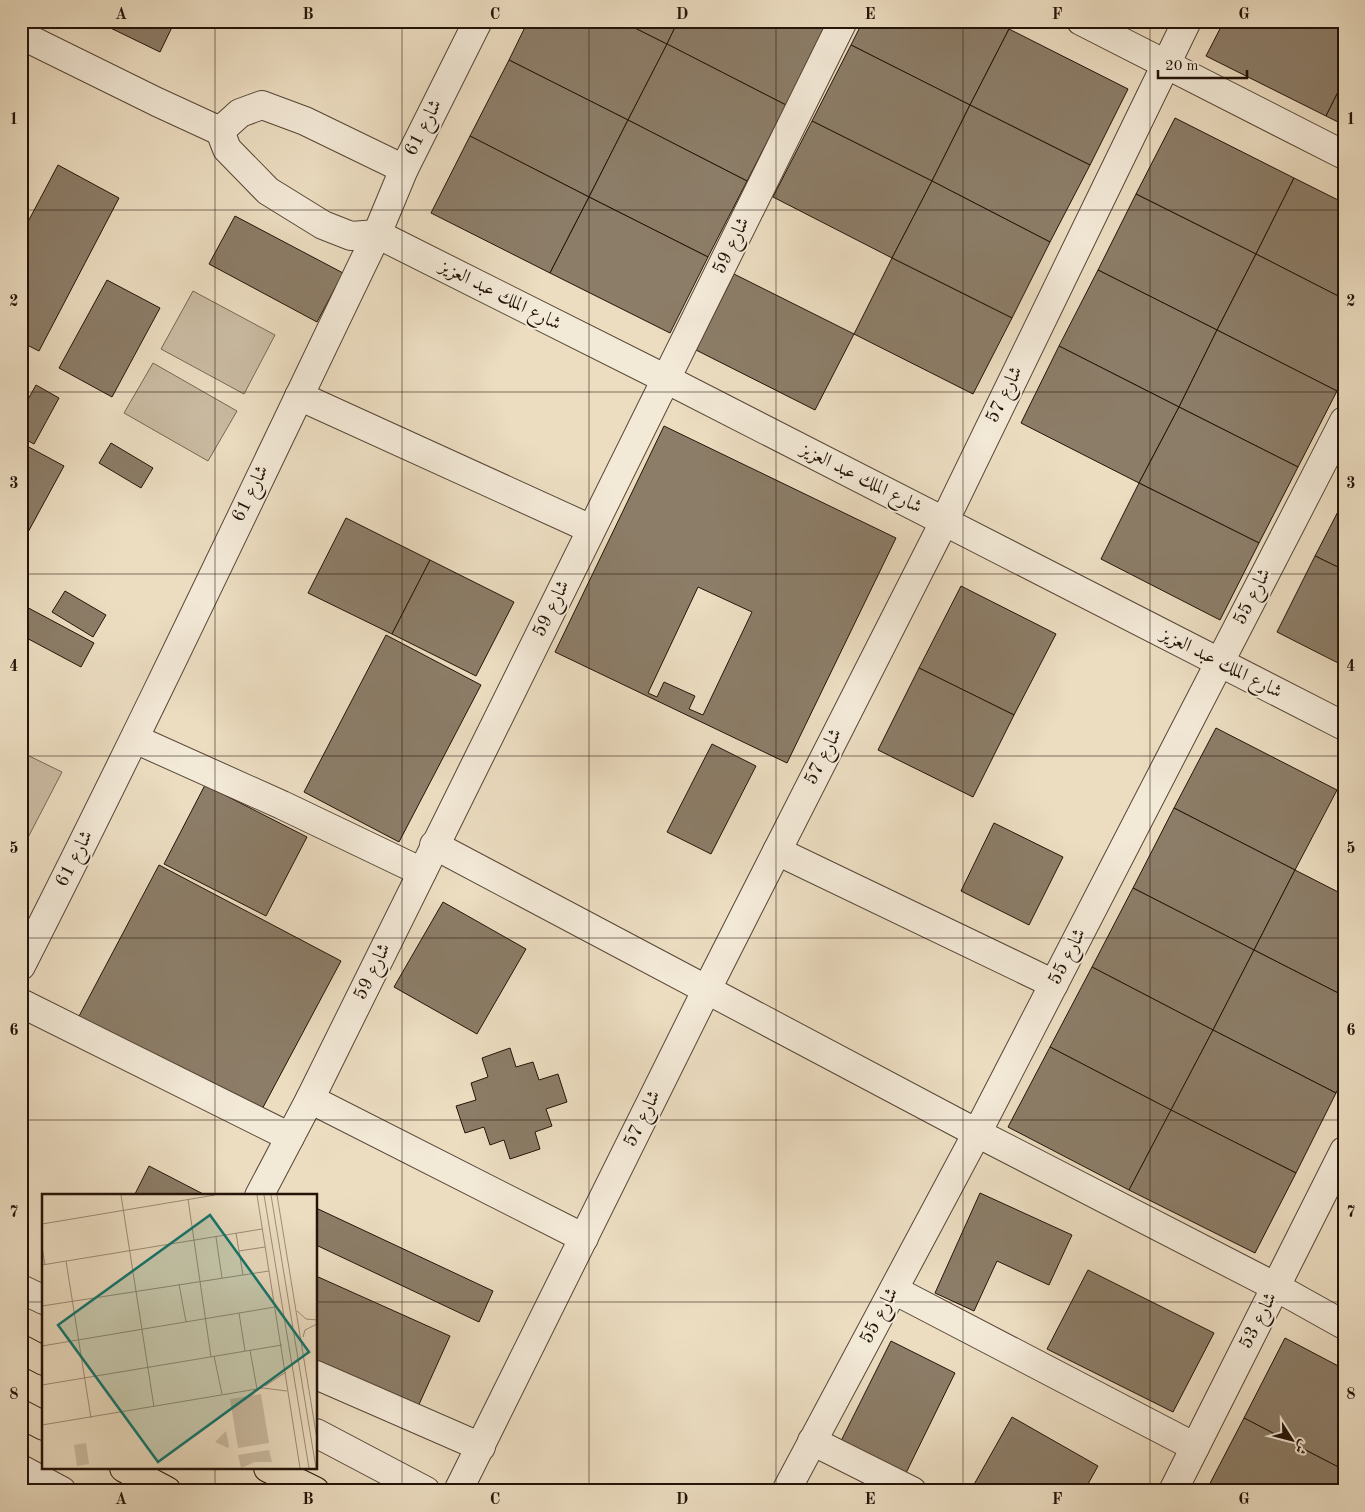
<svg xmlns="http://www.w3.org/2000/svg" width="1365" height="1512" font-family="'Old Standard TT',Amiri,serif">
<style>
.green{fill:#cabba2;stroke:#776855}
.building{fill:#8c7d68;stroke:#241408;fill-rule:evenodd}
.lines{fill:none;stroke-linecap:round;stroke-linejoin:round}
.minor-casing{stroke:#564636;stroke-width:30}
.highway-casing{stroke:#241408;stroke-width:30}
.minor{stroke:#f3e9d7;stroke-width:28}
.highway{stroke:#ecddc1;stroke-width:28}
.grid{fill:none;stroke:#241408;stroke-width:1;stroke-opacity:0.55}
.labels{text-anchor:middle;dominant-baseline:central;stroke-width:4;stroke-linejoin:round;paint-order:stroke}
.street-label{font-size:19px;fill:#241408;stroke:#f3e9d7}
.inset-road{fill:none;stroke:#9c8d77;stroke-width:1}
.view{fill:#0f766e;fill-opacity:0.15;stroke:#0f766e;stroke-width:2.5}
.inset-edge{fill:none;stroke:#241408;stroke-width:2.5}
.neatline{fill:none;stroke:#241408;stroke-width:2}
.grid-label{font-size:16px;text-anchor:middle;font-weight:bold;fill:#241408}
</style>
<rect width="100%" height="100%" fill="#ecddc1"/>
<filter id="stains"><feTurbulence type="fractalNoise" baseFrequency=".004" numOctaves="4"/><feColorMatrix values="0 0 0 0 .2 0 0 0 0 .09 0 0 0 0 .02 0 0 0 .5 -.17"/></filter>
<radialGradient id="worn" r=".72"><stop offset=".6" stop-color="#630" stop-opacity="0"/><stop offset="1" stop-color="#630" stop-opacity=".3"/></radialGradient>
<g class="green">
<polygon points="193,291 275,335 244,394 161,349"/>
<polygon points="153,363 237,411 208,461 124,413"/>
<polygon points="21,752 62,772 21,851"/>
</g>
<g class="building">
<polygon points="96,21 175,21 160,52"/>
<polygon points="528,21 621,21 667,44 628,120 509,60"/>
<polygon points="621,21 678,21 667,44"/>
<polygon points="678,21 811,21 825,28 786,105 667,44"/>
<polygon points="811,21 828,21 825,28"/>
<polygon points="863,21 994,21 1009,29 970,105 851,45"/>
<polygon points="1224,21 1328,21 1344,29 1344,80 1326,116 1206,56"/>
<polygon points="1328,21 1344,21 1344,29"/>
<polygon points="1009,29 1128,89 1090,165 970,105"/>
<polygon points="667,44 786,105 747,181 628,120"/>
<polygon points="851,45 970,105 932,181 812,121"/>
<polygon points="509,60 628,120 589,197 470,136"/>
<polygon points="1344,80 1344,125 1326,116"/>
<polygon points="970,105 1090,165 1050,242 932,181"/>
<polygon points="1175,118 1294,178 1256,254 1136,194"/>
<polygon points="628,120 747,181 708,257 589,197"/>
<polygon points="812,121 932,181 892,258 773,197"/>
<polygon points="470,136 589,197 550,273 431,213"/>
<polygon points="58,165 119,198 39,351 21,342 21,235"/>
<polygon points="1294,178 1344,203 1344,299 1256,254"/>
<polygon points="932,181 1050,242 1012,318 892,258"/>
<polygon points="1136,194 1256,254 1217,330 1098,270"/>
<polygon points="589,197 708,257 670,333 550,273"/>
<polygon points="235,216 343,273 317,322 209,264"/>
<polygon points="1256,254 1344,299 1344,377 1337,391 1217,330"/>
<polygon points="892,258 1012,318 973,394 854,334"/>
<polygon points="1098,270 1217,330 1179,407 1059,346"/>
<polygon points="734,274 854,334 815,410 696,350"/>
<polygon points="107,280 160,308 112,397 59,368"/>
<polygon points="1217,330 1337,391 1298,467 1179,407"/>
<polygon points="1059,346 1179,407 1139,483 1021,423"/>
<polygon points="36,385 59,398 34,444 21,437 21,412"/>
<polygon points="1179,407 1298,467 1259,543 1139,483"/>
<path d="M664,426L896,538L787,763L555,652ZM698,587L752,612L703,715L689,709L695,696L664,682L657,697L648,693Z"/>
<polygon points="111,443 153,468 141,488 99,463"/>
<polygon points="25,445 64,466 21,545 21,452"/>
<polygon points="1139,483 1259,543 1220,620 1101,559"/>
<polygon points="1344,500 1344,570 1315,556"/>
<polygon points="346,518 430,560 392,634 308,593"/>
<polygon points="1315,556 1344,570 1344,666 1277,632"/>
<polygon points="430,560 514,602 476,676 392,634"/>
<polygon points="961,586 1056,634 1014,715 919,668"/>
<polygon points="65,591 106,615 93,637 52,612"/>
<polygon points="21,604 94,643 81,667 21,635"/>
<polygon points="386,635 481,685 399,842 304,792"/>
<polygon points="919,668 1014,715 973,797 878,750"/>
<polygon points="1216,728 1337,790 1295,870 1174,808"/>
<polygon points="712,744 756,766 711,854 667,832"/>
<polygon points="205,785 307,837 266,916 164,864"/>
<polygon points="1174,808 1295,870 1254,950 1133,888"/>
<polygon points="994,823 1063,857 1029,925 961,891"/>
<polygon points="159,865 341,961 260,1113 78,1018"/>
<polygon points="1295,870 1344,895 1344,996 1254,950"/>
<polygon points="1133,888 1254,950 1213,1030 1092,967"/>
<polygon points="443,902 526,949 477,1034 394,987"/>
<polygon points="1254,950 1344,996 1344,1078 1336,1093 1213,1030"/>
<polygon points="1092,967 1213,1030 1171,1110 1050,1047"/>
<polygon points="1213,1030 1336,1093 1296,1173 1171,1110"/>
<polygon points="1050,1047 1171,1110 1129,1190 1008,1127"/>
<polygon points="510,1048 516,1067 533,1062 539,1080 558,1074 567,1102 546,1109 552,1126 535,1132 540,1149 510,1159 504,1140 490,1145 484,1127 465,1133 456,1106 476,1100 471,1083 488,1077 482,1058"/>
<polygon points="1171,1110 1296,1173 1255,1253 1129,1190"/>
<polygon points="149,1166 207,1196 134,1196"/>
<polygon points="980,1193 1072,1235 1049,1285 997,1261 974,1311 935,1293"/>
<polygon points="316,1208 493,1291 479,1322 316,1245"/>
<polygon points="1088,1270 1214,1333 1173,1412 1047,1349"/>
<polygon points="316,1276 450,1336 416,1411 316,1366"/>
<polygon points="1285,1338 1344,1369 1344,1470 1244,1418"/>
<polygon points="891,1341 955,1373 906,1473 841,1441"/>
<polygon points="1012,1417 1098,1466 1084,1491 977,1491 972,1488"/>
<polygon points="1244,1418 1344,1470 1344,1491 1206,1491"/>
</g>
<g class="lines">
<g class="minor-casing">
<g id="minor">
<polyline points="1081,21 1344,155"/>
<polyline points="21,35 157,102 220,131 227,149 268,191 323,225 351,236 377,234 666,379 1344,726"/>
<polyline points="220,131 240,113 262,105 305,121 404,169"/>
<polyline points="299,396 591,529"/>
<polyline points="135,739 282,805 422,872"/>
<polyline points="434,845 977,1133 1276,1287 1344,1325"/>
<polyline points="777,851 1054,984"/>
<path d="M21,966C144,724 259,479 377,234L404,169L478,21"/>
<polyline points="21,1003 290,1137"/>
<polyline points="310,1099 584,1238"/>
<polyline points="259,1196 310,1099 843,21"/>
<polyline points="21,1289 44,1300"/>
<polyline points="894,1290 1195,1447"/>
<polyline points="316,1375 481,1447"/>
<polyline points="316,1433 426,1491"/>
<polyline points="812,1441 912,1491"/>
<polyline points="21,1469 62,1491"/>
<polyline points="458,1491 707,989 944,522 1187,21"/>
<polyline points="786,1491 977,1133 1344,421"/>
<polyline points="1173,1491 1344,1151"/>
</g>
</g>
<g class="highway-casing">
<g id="highway">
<polyline points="21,1349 44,1361"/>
<polyline points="21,1414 44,1426"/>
<polyline points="124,1468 167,1491"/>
<polyline points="268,1468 315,1491"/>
</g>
</g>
<use href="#minor" class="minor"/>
<use href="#highway" class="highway"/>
</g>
<path class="grid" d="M215,21V1196M402,21V1491M589,21V1491M776,21V1491M963,21V1491M1150,21V1491M21,210H1344M21,392H1344M21,574H1344M21,756H1344M21,938H1344M21,1120H1344M21,1302H44M316,1302H1344M215,1468V1491"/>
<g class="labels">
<g class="street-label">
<text transform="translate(424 128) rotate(-63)">شارع 61</text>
<text transform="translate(732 246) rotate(-64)">شارع 59</text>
<text transform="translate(500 296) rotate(27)">شارع الملك عبد العزيز</text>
<text transform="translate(1005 395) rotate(-64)">شارع 57</text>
<text transform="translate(861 479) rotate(27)">شارع الملك عبد العزيز</text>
<text transform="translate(251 494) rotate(-64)">شارع 61</text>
<text transform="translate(1253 597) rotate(-63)">شارع 55</text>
<text transform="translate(552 609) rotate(-64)">شارع 59</text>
<text transform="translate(1221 664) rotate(27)">شارع الملك عبد العزيز</text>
<text transform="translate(824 757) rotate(-63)">شارع 57</text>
<text transform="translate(75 859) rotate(-63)">شارع 61</text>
<text transform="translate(1068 957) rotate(-63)">شارع 55</text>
<text transform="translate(373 972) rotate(-64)">شارع 59</text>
<text transform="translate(643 1119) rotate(-64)">شارع 57</text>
<text transform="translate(880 1316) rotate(-62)">شارع 55</text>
<text transform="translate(1259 1321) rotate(-63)">شارع 53</text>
</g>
</g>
<g transform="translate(42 1194)">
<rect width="275" height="275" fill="#ecddc1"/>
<path d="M219,200L227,249L196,254L188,205ZM184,237L187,252L186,254L173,248ZM44,249L47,270L35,272L32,251ZM227,256L230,268H213L199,274L196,261Z" fill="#cabba2"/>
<path class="inset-road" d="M79,1L112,213M215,1L258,274M222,1L267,274M229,1L274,274M235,1L275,245M146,5L169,163M0,30L173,1M194,39L201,81M174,43L180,84M0,53L3,71M197,57L223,53M24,67L49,224M0,71L220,35M137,90L144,128M0,112L227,77M255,117L264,125L275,126M197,119L203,157M261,143L263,136L275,130M0,152L233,113M208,156L215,195M172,162L180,200M0,191L240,151M223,192L244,178M0,231L221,194L245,197"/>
<path class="view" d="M168,21L267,158L116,268L16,131Z"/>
<rect width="275" height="275" class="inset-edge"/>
</g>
<rect width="1365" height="1512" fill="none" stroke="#ecddc1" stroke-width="55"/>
<g transform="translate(1292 1440) rotate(126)" stroke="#f3e9d7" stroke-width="4" paint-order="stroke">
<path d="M0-4L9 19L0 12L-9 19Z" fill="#241408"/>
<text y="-8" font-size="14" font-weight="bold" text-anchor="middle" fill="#241408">ش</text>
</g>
<path d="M1158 70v8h89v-8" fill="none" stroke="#241408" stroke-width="2.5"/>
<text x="1165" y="70" font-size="15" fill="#241408" stroke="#f3e9d7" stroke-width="4" paint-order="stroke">20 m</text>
<rect x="28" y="28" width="1310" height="1456" class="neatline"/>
<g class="grid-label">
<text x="121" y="19">A</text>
<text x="308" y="19">B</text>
<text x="495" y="19">C</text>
<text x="682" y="19">D</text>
<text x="870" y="19">E</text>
<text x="1057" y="19">F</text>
<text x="1244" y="19">G</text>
<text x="14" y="124">1</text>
<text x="1351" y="124">1</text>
<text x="14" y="306">2</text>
<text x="1351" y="306">2</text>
<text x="14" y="488">3</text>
<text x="1351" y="488">3</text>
<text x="14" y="671">4</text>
<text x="1351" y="671">4</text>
<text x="14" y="853">5</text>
<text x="1351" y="853">5</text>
<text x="14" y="1035">6</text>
<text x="1351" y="1035">6</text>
<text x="14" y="1217">7</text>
<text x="1351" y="1217">7</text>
<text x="14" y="1399">8</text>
<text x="1351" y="1399">8</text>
<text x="121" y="1504">A</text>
<text x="308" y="1504">B</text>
<text x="495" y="1504">C</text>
<text x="682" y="1504">D</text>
<text x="870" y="1504">E</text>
<text x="1057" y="1504">F</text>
<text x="1244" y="1504">G</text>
</g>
<rect width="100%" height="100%" filter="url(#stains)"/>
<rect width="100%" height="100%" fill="url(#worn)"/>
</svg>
